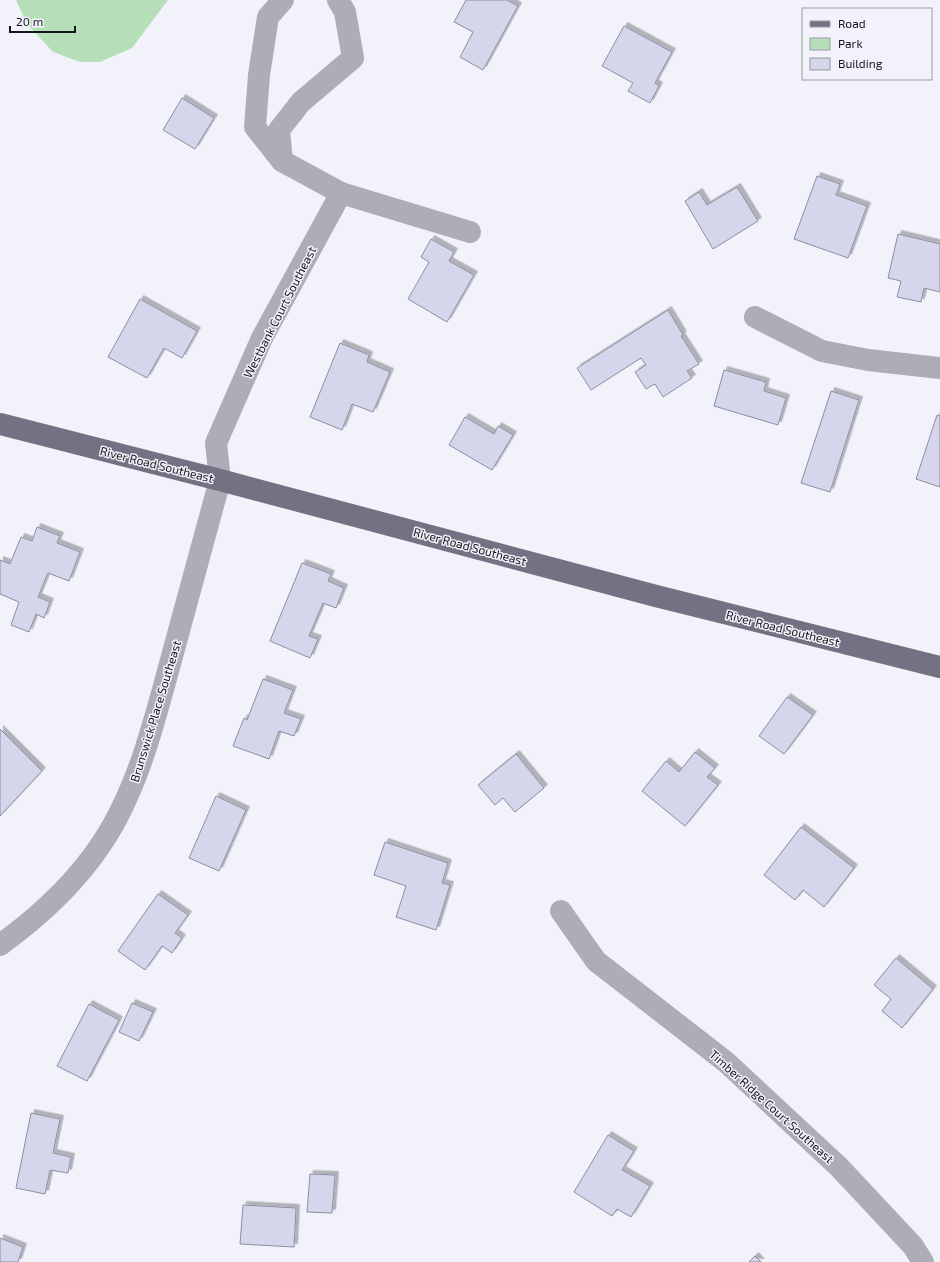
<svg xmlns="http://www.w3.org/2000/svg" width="940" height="1262" font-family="'Exo 2',sans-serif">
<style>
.green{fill:#b6dfb9}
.building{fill:#d5d6ec;stroke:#8c8da2;filter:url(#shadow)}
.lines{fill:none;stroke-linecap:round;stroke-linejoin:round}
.minor{stroke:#acadb6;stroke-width:22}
.major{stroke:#727283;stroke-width:22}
.labels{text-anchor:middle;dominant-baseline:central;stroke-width:3;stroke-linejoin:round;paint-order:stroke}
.street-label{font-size:12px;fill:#14141c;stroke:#f2f2fb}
</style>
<defs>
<filter id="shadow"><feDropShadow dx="3.5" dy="-3.5" stdDeviation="0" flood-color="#0004"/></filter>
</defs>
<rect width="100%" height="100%" fill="#f2f2fb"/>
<polygon class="green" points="16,0 168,0 132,48 100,62 80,62 53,52 27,24"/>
<g class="building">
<polygon points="466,0 507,0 518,6 483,70 460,57 473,32 454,22"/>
<polygon points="624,26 672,52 655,83 659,86 650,103 628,91 633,83 602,66"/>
<polygon points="182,98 214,118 195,149 163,130"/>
<polygon points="817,176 840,184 836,195 867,206 848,258 794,239"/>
<polygon points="737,187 758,221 713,249 685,201 699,192 707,205"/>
<polygon points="898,234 940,244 940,292 924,288 921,302 897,297 901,281 888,278"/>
<polygon points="431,239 454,252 449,261 474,275 447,322 408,299 429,262 421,257"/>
<polygon points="140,299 197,331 182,358 164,348 147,378 108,357"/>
<polygon points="668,310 683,335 681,336 699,364 687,371 692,378 663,397 655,384 646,389 635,372 646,365 641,358 591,390 577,368"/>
<polygon points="340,343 369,355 367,362 390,372 373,412 352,404 342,430 310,417"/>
<polygon points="724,370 766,382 764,391 786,398 778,425 714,406"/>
<polygon points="831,391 859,400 830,492 801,483"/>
<polygon points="937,415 940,416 940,487 916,479"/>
<polygon points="465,417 494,434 498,426 513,435 492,470 449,445"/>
<polygon points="37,527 60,536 57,543 80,552 69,581 48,573 38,597 50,602 44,618 36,614 29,632 11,625 19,602 0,594 0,560 10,564 21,537 32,541"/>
<polygon points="302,563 331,574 328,581 344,588 336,608 323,603 309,636 318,639 310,658 270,641"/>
<polygon points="263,679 293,690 284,713 301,719 294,736 279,731 269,759 233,746 244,718 247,720"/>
<polygon points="787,697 813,715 784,754 759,736"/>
<polygon points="0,729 42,771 0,816"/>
<polygon points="695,752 715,768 707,777 718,785 685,826 642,791 666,761 679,772"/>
<polygon points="516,754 544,788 515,812 503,798 495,805 478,785"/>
<polygon points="216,796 246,810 219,871 189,858"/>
<polygon points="801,827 854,868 824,907 803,890 795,900 764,875"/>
<polygon points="385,842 448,863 442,883 450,885 436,930 396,917 406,886 374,875"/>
<polygon points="158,894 188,915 175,933 182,938 172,953 162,946 145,970 118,951"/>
<polygon points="896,958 933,989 902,1028 882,1011 891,999 874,985"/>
<polygon points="132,1003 153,1012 139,1041 119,1032"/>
<polygon points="89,1004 119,1020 87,1081 57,1066"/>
<polygon points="31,1113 60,1119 53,1153 71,1157 68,1173 50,1170 45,1194 16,1188"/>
<polygon points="608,1135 634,1151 622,1170 650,1186 631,1217 617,1209 612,1216 574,1192"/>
<polygon points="310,1174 335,1175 332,1213 307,1212"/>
<polygon points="243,1205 296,1208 294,1247 240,1244"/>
<polygon points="0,1238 23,1247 18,1262 0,1262"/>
<polygon points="755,1256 761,1262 749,1262"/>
</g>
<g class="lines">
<g class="minor">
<polyline points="282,161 279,130 301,102 353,58 345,12 338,0"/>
<polyline points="341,193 470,232"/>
<polyline points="755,317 822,351 868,360 940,368"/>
<polyline points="561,911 596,961 726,1062 839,1167 913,1246 923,1262"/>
<path d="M0,945C40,916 75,884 102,843C138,789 154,722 171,660C187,600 204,540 220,480L216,443L262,338L341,193L282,161L255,127L259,75L268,17L283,0"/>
</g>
<polyline class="major" points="0,424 220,480 656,596 940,667"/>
</g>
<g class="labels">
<g class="street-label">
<text transform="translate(279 312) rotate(-63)">Westbank Court Southeast</text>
<text transform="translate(157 464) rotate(14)">River Road Southeast</text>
<text transform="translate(470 546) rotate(15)">River Road Southeast</text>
<text transform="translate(783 628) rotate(14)">River Road Southeast</text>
<text transform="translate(155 711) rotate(-73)">Brunswick Place Southeast</text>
<text transform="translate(772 1106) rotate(42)">Timber Ridge Court Southeast</text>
</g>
</g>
<rect x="802" y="8" width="130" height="72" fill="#f2f2fb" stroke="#9999a2"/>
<rect x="810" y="21" width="20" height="6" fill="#727283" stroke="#9999a2"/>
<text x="838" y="28" font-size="12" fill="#14141c">Road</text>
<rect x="810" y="38" width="20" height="12" fill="#b6dfb9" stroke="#9999a2"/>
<text x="838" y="48" font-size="12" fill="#14141c">Park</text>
<rect x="810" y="58" width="20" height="12" fill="#d5d6ec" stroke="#9999a2"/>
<text x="838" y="68" font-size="12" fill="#14141c">Building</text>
<path d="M10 26v6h65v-6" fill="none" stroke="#14141c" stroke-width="2"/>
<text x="16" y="26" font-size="12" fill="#14141c" stroke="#f2f2fb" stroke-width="3" paint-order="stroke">20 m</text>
</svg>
